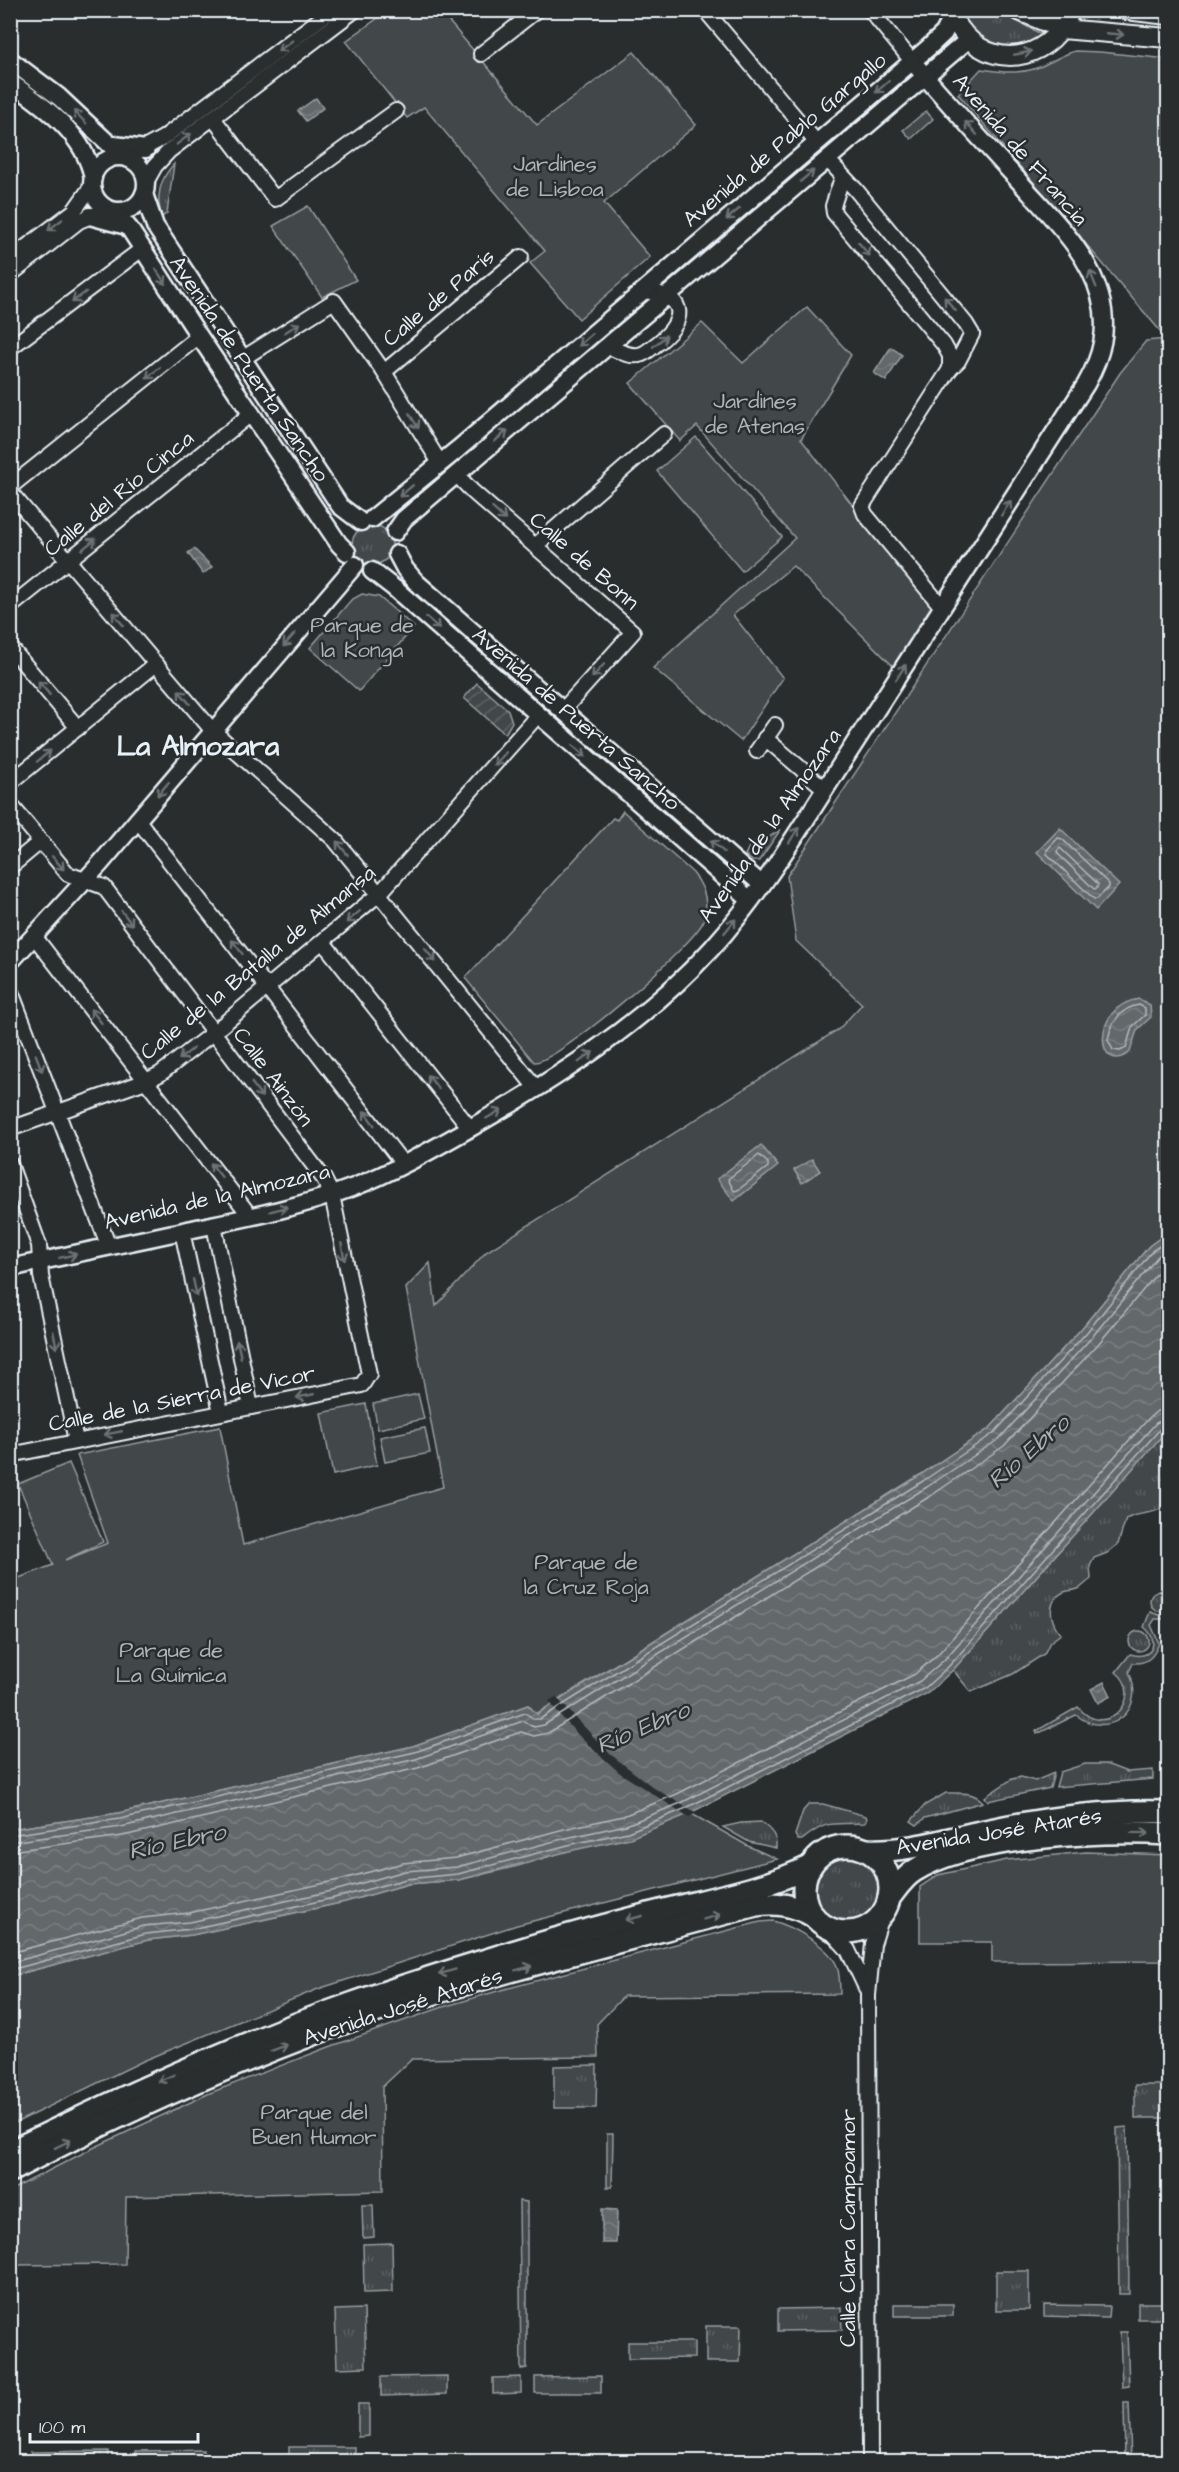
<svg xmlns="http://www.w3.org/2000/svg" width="1179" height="2472" font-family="'Architects Daughter',sans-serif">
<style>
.grass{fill:url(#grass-tufts);stroke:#959ca0;stroke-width:1.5}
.park{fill:#424648;stroke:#959ca0;stroke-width:1.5}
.garden{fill:url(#garden-furrows);stroke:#959ca0;stroke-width:1.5}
.water{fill:url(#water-waves);stroke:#989fa3;stroke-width:1.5}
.pier{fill:#2a2d2e}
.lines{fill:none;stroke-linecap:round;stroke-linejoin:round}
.shore{stroke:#b3bac0;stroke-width:1.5}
.minor-casing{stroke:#e8f1f8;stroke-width:18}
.tertiary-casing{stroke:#e8f1f8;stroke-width:21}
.secondary-casing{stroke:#e8f1f8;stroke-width:22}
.primary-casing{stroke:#e8f1f8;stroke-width:26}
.minor{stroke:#2a2d2e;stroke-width:14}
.tertiary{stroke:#2a2d2e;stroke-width:16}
.secondary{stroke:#2a2d2e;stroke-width:18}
.primary{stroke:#2a2d2e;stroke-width:21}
.oneway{stroke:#6c7275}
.labels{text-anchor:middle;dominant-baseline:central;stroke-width:5;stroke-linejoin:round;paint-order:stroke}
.street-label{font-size:22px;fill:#e8f1f8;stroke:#2a2d2e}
.park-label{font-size:22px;fill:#aeb5ba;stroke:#2a2d2e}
.water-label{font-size:24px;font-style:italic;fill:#acb3b9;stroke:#2a2d2e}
.district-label{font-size:28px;font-weight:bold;fill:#e8f1f8;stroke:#2a2d2e}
</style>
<defs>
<pattern id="grass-tufts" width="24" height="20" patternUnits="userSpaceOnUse" patternTransform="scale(1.5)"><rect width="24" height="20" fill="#424648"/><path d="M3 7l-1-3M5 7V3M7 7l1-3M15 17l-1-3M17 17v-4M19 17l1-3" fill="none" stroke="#5d6163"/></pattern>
<pattern id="garden-furrows" width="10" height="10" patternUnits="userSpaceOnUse" patternTransform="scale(1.5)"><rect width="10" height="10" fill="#424648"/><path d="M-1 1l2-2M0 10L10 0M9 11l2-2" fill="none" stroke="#5d6163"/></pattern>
<pattern id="water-waves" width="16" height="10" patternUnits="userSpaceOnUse" patternTransform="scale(1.5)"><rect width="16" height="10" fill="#63686b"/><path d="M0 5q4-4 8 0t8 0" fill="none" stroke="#797e81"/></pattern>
</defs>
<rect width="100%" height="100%" fill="#2a2d2e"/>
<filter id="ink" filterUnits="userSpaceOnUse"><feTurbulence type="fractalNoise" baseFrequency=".0167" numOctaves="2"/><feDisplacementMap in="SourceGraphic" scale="12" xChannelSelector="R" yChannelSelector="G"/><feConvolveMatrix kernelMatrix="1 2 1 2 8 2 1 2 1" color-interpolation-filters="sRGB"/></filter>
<g filter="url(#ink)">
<g class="grass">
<path d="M961,11H997L1041,34C1016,57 970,43 961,11Z"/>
<path d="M174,164L167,213L162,217C155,198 160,178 174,164Z"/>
<circle cx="372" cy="545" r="20"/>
<polygon points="781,829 759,861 753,861 745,855 751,843 766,839"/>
<path d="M1168,1429V1498C1161,1518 1144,1509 1126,1519L1118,1544L1107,1553L1094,1558L1090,1566L1091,1579C1087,1582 1084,1585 1080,1588C1073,1592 1064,1589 1058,1596C1046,1607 1052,1624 1061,1634L1050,1642L1044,1654L1013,1674L971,1692L953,1670Z"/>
<circle cx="1160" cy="1601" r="10"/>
<path d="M1150,1612L1159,1615L1168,1612V1616L1163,1619H1155L1151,1625L1159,1643C1154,1656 1148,1664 1133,1663L1129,1672C1147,1710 1110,1741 1076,1715L1037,1734L1036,1731L1078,1707C1107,1742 1146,1696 1116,1672L1130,1654C1152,1661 1161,1641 1144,1627Z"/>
<circle cx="1139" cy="1641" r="10"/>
<polygon points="1085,1764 1106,1764 1127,1772 1153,1770 1153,1779 1056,1787 1060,1772"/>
<polygon points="1054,1773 1050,1788 988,1801 985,1797 1012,1779 1021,1777 1035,1781"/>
<path d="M946,1793C960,1793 973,1791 983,1802L925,1818L917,1825L911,1821L925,1805Z"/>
<path d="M809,1804H823L866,1816L867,1819L865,1823C833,1825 829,1818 802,1840H798L795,1835L803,1811Z"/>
<path d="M761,1822C771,1830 777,1835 776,1848L749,1842L723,1827L741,1823Z"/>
<circle cx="846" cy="1889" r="34"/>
<polygon points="597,2065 596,2108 554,2108 554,2066"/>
<rect x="1135" y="2085" width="33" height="33"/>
<polygon points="1127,2127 1129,2294 1119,2294 1117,2128"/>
<polygon points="607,2134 613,2134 612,2187 607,2187"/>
<polygon points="519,2201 527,2202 527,2368 521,2369"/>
<polygon points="362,2205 373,2205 374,2237 363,2238"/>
<polygon points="392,2243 393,2292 364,2293 363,2244"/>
<rect x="996" y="2271" width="33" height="39"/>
<rect x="1138" y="2303" width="30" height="16"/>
<rect x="894" y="2304" width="59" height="12"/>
<polygon points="1044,2305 1109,2306 1108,2318 1044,2316"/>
<polygon points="841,2308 842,2330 778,2331 778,2309"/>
<polygon points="364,2309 366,2367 337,2368 335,2310"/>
<polygon points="706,2326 741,2326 740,2362 706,2362"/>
<polygon points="1120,2332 1127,2332 1129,2386 1122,2387"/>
<polygon points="628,2342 694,2342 694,2358 628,2359"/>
<polygon points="447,2376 447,2394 381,2396 381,2377"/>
<polygon points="601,2376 601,2393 535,2393 535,2377"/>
<polygon points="521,2377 521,2393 493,2394 493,2378"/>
<polygon points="1124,2403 1129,2403 1131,2461 1125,2461"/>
<polygon points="358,2404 369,2404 369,2436 358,2437"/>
<rect x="289" y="2447" width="66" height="14"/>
<polygon points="203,2450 203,2461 136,2461 136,2451"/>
<polygon points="108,2451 108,2462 36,2461 31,2452"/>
</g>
<g class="park">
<polygon points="388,11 440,11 537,125 634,52 696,125 604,203 650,257 579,319 530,263 545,251 424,107 407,118 346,41"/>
<path d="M1075,51L1100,52L1168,59V1232L1149,1246L1082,1328L990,1428L920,1475L536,1714L528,1705L413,1746L119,1813L11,1829L10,1558L19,1578L53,1565L18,1484L69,1463L103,1542L65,1560L108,1543L77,1455L220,1427L243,1545L443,1487L406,1288L430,1263L436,1306L486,1252L839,1029L862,1004L796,941L787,876L1120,373L1146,341L1167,339L958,94L981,69C1004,73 1027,75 1048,63C1057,59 1064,54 1075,51Z"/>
<polygon points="926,111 933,119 911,139 903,130"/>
<polygon points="308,206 356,280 322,297 273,226"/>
<polygon points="807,307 851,355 801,439 933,608 893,666 793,566 733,615 783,678 741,741 653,668 795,538 697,426 680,441 630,383 702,323 743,363"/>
<polygon points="696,437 782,537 742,571 657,471"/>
<polygon points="362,594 379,597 414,627 359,691 310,648 351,600"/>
<path d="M623,811L693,873C704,886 709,902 704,920C696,944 555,1065 534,1062L465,978L613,818L617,820Z"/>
<polygon points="418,1394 424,1419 378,1429 373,1404"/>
<polygon points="366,1404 377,1465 333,1475 321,1413"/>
<polygon points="425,1428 430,1453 385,1462 380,1437"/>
<polygon points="690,1813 748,1846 777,1859 517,1925 318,1989 143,2061 11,2125 11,1976 148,1940 192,1935 345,1902 408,1884 459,1880 518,1866"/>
<polygon points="1086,1852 1168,1855 1168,1961 992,1962 992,1942 920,1942 920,1887 938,1875 1007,1860"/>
<path d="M773,1921C792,1926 829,1946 837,1966C840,1975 840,1984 840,1994L624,1996L597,2024L598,2057L412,2059L382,2087L383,2191L126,2197L125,2264L11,2265V2190L93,2148L210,2093L329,2047L443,2007L501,1990L760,1922Z"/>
</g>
<polygon class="garden" points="477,683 508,710 512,722 505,734 464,698"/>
<g class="water">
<polygon points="316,98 323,108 306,121 298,111"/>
<polygon points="891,347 902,355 886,381 874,373"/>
<polygon points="194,549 212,567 203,574 188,553"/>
<polygon points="1060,828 1119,885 1096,910 1037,852"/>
<path d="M1139,999L1150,1005L1151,1017L1137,1030L1130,1052C1097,1079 1089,1006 1139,999Z"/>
<polygon points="761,1145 778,1166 734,1201 717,1179"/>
<polygon points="812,1159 820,1171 802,1183 794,1170"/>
<polygon points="1168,1232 1168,1429 953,1670 928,1693 686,1815 630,1838 569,1851 459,1880 408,1884 345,1902 192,1935 148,1940 11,1976 11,1829 119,1813 413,1746 528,1705 537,1714 920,1475 990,1428 1082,1328 1149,1246"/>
<polygon points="1104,1682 1111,1696 1098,1703 1091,1689"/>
<polygon points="602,2209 617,2210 616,2243 602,2243"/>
</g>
<polygon class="pier" points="556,1697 610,1754 654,1788 697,1813 689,1817 620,1773 582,1739 558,1713 549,1701"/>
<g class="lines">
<g class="shore">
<polygon points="1058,838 1062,839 1109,884 1109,887 1097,899 1094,899 1047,854 1047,850"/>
<polygon points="1060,848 1098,884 1097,888 1094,889 1058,854 1057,851"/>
<path d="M1139,1005L1145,1008V1015L1132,1027L1126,1048L1120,1051L1113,1050L1108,1040C1111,1022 1121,1008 1139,1005Z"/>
<polygon points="759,1155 768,1163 768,1167 738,1190 734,1191 728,1179"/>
<polyline points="10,1835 120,1819 415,1752 525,1713 534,1719 540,1719 923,1481 994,1433 1087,1332 1153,1250 1168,1240"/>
<polyline points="10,1842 121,1827 416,1759 523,1721 534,1727 544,1725 927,1487 999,1439 1092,1337 1158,1256 1168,1249"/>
<polyline points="10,1851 123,1836 418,1768 521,1732 534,1736 548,1733 932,1495 1004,1446 1099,1343 1168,1260"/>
<polyline points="10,1953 142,1918 189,1913 339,1880 403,1863 456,1858 564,1829 623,1816 677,1794 915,1674 938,1654 1150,1417 1157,1411 1168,1409"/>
<polyline points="10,1963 144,1926 190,1922 341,1889 405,1871 457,1867 566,1838 626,1825 681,1803 920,1681 944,1660 1156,1423 1168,1418"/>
<polyline points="10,1970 146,1934 191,1929 343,1896 406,1879 458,1874 568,1845 628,1832 684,1809 925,1688 949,1666 1161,1428 1168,1426"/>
</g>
<g class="minor-casing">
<g id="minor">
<polyline points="705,10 817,143"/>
<polyline points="870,10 912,61"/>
<polyline points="481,54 537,10"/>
<polyline points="213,118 275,199 396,111"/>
<polyline points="137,152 163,138 332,10"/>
<polyline points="827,159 856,190 966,324 972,334 958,361 950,369 862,506 865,514 942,607"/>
<polyline points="842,178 833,206 834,213 944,345 950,356 950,369"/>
<polyline points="146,182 155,166 169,151 355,10"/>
<polyline points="10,259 74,211 93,184"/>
<polyline points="10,275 79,221 99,213"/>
<path d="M608,346C617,350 628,357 639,355C646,354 652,347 658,343C690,317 684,294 642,291"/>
<polyline points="10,348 142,249"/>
<polyline points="242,359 334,301 384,372 440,463"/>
<polyline points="384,372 521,257"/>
<polyline points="456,474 472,491 633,632 562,711"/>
<polyline points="10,487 199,336"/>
<polyline points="10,492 212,730 335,840 537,1089"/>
<polyline points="535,546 664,434"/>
<polyline points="10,607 252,413"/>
<polyline points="10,647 78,728"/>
<polyline points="765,738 825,789"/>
<polyline points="757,751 775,725"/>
<polyline points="10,783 156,664"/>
<polyline points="10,804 68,874 104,887 324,1179 332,1195 369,1374 362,1385 10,1455"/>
<polyline points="137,819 404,1165"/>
<polyline points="10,867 40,842"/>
<polyline points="34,936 251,1217"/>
<polyline points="323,942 470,1128"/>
<polyline points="10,989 109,1247"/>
<polyline points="10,1129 146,1081 160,1074 214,1032 380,893 538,715"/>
<polyline points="10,1164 39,1245 41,1276 76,1441"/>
<polyline points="214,1225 251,1407"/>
<polyline points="182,1231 221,1412"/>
<polyline points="829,1929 848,1950 866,1988"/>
<polyline points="870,2462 868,1995 873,1944 882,1916"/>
</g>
</g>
<g class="tertiary-casing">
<g id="tertiary">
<polyline points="10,60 59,97 123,157"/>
<path d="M10,82C44,106 85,134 93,178"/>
<polyline points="114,145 146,149"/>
<circle cx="119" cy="184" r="27"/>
<polyline points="144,194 155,226 340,506 361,522"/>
<polyline points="114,211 129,228 199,336 339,544 347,552"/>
<polyline points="90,216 123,225"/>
<polyline points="372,519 458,449 928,48 944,33 952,17"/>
<polyline points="395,532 404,519 969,39"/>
<polyline points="397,554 405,569 416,582 761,884"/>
<polyline points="372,571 394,588 750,900"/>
<polyline points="10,962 100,864 355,565"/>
<path d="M10,1268C68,1255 126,1243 183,1231C240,1219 299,1208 354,1187C395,1171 433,1149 472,1127C559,1077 644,1023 712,948C766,888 807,816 851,749C930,628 1007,505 1086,384C1102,356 1109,328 1100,296C1088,251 1050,216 1019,181C983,142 947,102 912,61"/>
</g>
</g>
<g class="secondary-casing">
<g id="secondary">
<path d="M951,10C953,20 958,27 965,35C1000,73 1054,56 1071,10"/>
<polyline points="1017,10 1062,29 1168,38"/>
<polyline points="1126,10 1168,15"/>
</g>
</g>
<g class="primary-casing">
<g id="primary">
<circle cx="847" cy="1889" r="43"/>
<path d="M866,1850C907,1852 945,1839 985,1831C1045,1818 1107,1810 1168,1812"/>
<path d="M889,1898C897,1888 903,1878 914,1871C967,1836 1105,1830 1168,1834"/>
<path d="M10,2152C121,2097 234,2045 351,2004C406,1984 463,1967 519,1950C571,1934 624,1920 677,1907C722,1896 768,1887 811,1866"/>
<path d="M10,2171C127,2110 247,2056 372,2013C498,1971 628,1940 756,1905C777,1902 794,1905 813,1916"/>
</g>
</g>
<use href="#minor" class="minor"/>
<use href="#tertiary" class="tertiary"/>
<use href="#secondary" class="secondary"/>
<use href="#primary" class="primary"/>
</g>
<defs><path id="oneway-shaft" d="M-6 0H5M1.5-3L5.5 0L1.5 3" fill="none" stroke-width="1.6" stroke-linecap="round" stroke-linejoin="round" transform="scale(1.5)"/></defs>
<g class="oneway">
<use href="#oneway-shaft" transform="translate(1115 34) rotate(5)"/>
<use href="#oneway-shaft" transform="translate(285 46) rotate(143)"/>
<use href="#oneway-shaft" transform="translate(1023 53) rotate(-11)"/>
<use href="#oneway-shaft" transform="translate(882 87) rotate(139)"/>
<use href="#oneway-shaft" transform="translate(80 117) rotate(-134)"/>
<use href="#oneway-shaft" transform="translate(971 128) rotate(-132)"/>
<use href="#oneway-shaft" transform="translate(184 139) rotate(-37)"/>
<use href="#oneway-shaft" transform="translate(807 176) rotate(-40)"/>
<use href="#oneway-shaft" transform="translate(733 214) rotate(140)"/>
<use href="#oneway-shaft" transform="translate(55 225) rotate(142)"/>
<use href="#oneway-shaft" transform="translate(864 249) rotate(50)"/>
<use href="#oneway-shaft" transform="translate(161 277) rotate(57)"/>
<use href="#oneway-shaft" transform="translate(1093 279) rotate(-112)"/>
<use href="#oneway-shaft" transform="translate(79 297) rotate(143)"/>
<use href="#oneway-shaft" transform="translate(950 304) rotate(-130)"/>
<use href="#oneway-shaft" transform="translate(292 328) rotate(-32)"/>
<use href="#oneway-shaft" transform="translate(585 340) rotate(139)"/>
<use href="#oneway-shaft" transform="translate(660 341) rotate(-39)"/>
<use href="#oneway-shaft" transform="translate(153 373) rotate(141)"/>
<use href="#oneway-shaft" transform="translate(414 421) rotate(58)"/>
<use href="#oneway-shaft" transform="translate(501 436) rotate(-40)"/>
<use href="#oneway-shaft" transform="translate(406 491) rotate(140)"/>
<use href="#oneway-shaft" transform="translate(1006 508) rotate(-57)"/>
<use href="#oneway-shaft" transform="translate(499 514) rotate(42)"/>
<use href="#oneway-shaft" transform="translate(89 544) rotate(-39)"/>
<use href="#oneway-shaft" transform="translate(118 619) rotate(-130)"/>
<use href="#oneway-shaft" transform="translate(433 623) rotate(41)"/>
<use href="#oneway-shaft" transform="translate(289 640) rotate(131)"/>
<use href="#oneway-shaft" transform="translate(598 671) rotate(132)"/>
<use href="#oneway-shaft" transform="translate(901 672) rotate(-57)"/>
<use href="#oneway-shaft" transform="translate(44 688) rotate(-130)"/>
<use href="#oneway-shaft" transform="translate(184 697) rotate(-130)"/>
<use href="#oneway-shaft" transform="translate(579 751) rotate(41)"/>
<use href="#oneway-shaft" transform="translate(44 756) rotate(-39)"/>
<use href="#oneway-shaft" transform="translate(500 759) rotate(131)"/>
<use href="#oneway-shaft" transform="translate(163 789) rotate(130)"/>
<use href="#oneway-shaft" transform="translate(794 835) rotate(-57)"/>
<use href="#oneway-shaft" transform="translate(717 846) rotate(-139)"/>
<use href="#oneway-shaft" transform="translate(342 848) rotate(-130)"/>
<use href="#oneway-shaft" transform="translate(58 863) rotate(49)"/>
<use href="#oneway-shaft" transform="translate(353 917) rotate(139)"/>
<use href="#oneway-shaft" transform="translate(127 918) rotate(53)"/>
<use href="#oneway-shaft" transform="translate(730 926) rotate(-51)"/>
<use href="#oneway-shaft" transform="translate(237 947) rotate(-128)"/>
<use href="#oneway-shaft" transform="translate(430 955) rotate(51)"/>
<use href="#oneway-shaft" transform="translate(96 1016) rotate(-128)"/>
<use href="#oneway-shaft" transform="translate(186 1054) rotate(142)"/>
<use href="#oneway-shaft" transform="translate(586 1057) rotate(-36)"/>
<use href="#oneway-shaft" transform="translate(39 1063) rotate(69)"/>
<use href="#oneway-shaft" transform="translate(433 1082) rotate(-128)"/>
<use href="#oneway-shaft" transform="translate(257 1090) rotate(53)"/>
<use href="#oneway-shaft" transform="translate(494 1114) rotate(-30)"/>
<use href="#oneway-shaft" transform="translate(369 1118) rotate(-127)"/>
<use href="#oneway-shaft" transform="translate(216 1170) rotate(-128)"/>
<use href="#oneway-shaft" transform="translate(279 1209) rotate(-15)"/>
<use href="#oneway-shaft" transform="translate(343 1252) rotate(79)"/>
<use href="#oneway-shaft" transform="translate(68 1256) rotate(-12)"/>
<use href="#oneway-shaft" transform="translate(195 1288) rotate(78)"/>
<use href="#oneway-shaft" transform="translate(55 1340) rotate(78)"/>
<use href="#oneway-shaft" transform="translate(239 1349) rotate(-102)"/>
<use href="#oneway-shaft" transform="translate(305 1396) rotate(169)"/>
<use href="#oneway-shaft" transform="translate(113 1433) rotate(169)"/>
<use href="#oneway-shaft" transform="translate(1140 1833) rotate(1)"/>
<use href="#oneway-shaft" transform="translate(712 1917) rotate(-15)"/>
<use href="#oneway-shaft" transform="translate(634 1918) rotate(166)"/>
<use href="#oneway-shaft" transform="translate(524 1968) rotate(-15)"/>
<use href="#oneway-shaft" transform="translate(447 1972) rotate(163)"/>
<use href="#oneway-shaft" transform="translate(279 2048) rotate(-21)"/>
<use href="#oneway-shaft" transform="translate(166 2078) rotate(157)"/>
<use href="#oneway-shaft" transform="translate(63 2144) rotate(-26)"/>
</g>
</g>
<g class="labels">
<g class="street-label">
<text transform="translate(785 140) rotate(-40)">Avenida de Pablo Gargallo</text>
<text transform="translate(1020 150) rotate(49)">Avenida de Francia</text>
<text transform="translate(439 298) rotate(-40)">Calle de París</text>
<text transform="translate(249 369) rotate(56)">Avenida de Puerta Sancho</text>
<text transform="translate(119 494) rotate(-39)">Calle del Río Cinca</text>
<text transform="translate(584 561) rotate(41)">Calle de Bonn</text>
<text transform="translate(576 719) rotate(41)">Avenida de Puerta Sancho</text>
<text transform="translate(770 826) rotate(-55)">Avenida de la Almozara</text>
<text transform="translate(258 963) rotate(-39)">Calle de la Batalla de Almansa</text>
<text transform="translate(273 1077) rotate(53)">Calle Ainzón</text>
<text transform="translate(217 1197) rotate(-13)">Avenida de la Almozara</text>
<text transform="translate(182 1399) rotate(-11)">Calle de la Sierra de Vicor</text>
<text transform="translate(999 1832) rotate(-9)">Avenida José Atarés</text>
<text transform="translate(403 2007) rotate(-18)">Avenida José Atarés</text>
<text transform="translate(848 2228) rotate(-90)">Calle Clara Campoamor</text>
</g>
<g class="park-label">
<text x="555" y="164">Jardines<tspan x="555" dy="25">de Lisboa</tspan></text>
<text x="755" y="401">Jardines<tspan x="755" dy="25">de Atenas</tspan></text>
<text x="362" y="625">Parque de<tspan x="362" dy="25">la Konga</tspan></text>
<text x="586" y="1562">Parque de<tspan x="586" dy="25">la Cruz Roja</tspan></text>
<text x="171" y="1650">Parque de<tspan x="171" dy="25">La Química</tspan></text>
<text x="314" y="2112">Parque del<tspan x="314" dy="25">Buen Humor</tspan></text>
</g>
<g class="water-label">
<text transform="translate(1029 1452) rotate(-41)">Río Ebro</text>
<text transform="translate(643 1728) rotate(-23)">Río Ebro</text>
<text transform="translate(177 1842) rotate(-12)">Río Ebro</text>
</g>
<g class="district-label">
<text x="198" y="746">La Almozara</text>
</g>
</g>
<rect width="1179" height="2472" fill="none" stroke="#2a2d2e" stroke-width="36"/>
<rect x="18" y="18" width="1143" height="2436" fill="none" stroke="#e8f1f8" stroke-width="2" filter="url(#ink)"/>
<path d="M30 2433v9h168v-9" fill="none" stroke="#e8f1f8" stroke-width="3"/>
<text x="39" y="2433" font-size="18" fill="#e8f1f8" stroke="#2a2d2e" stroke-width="4.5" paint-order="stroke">100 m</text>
</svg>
